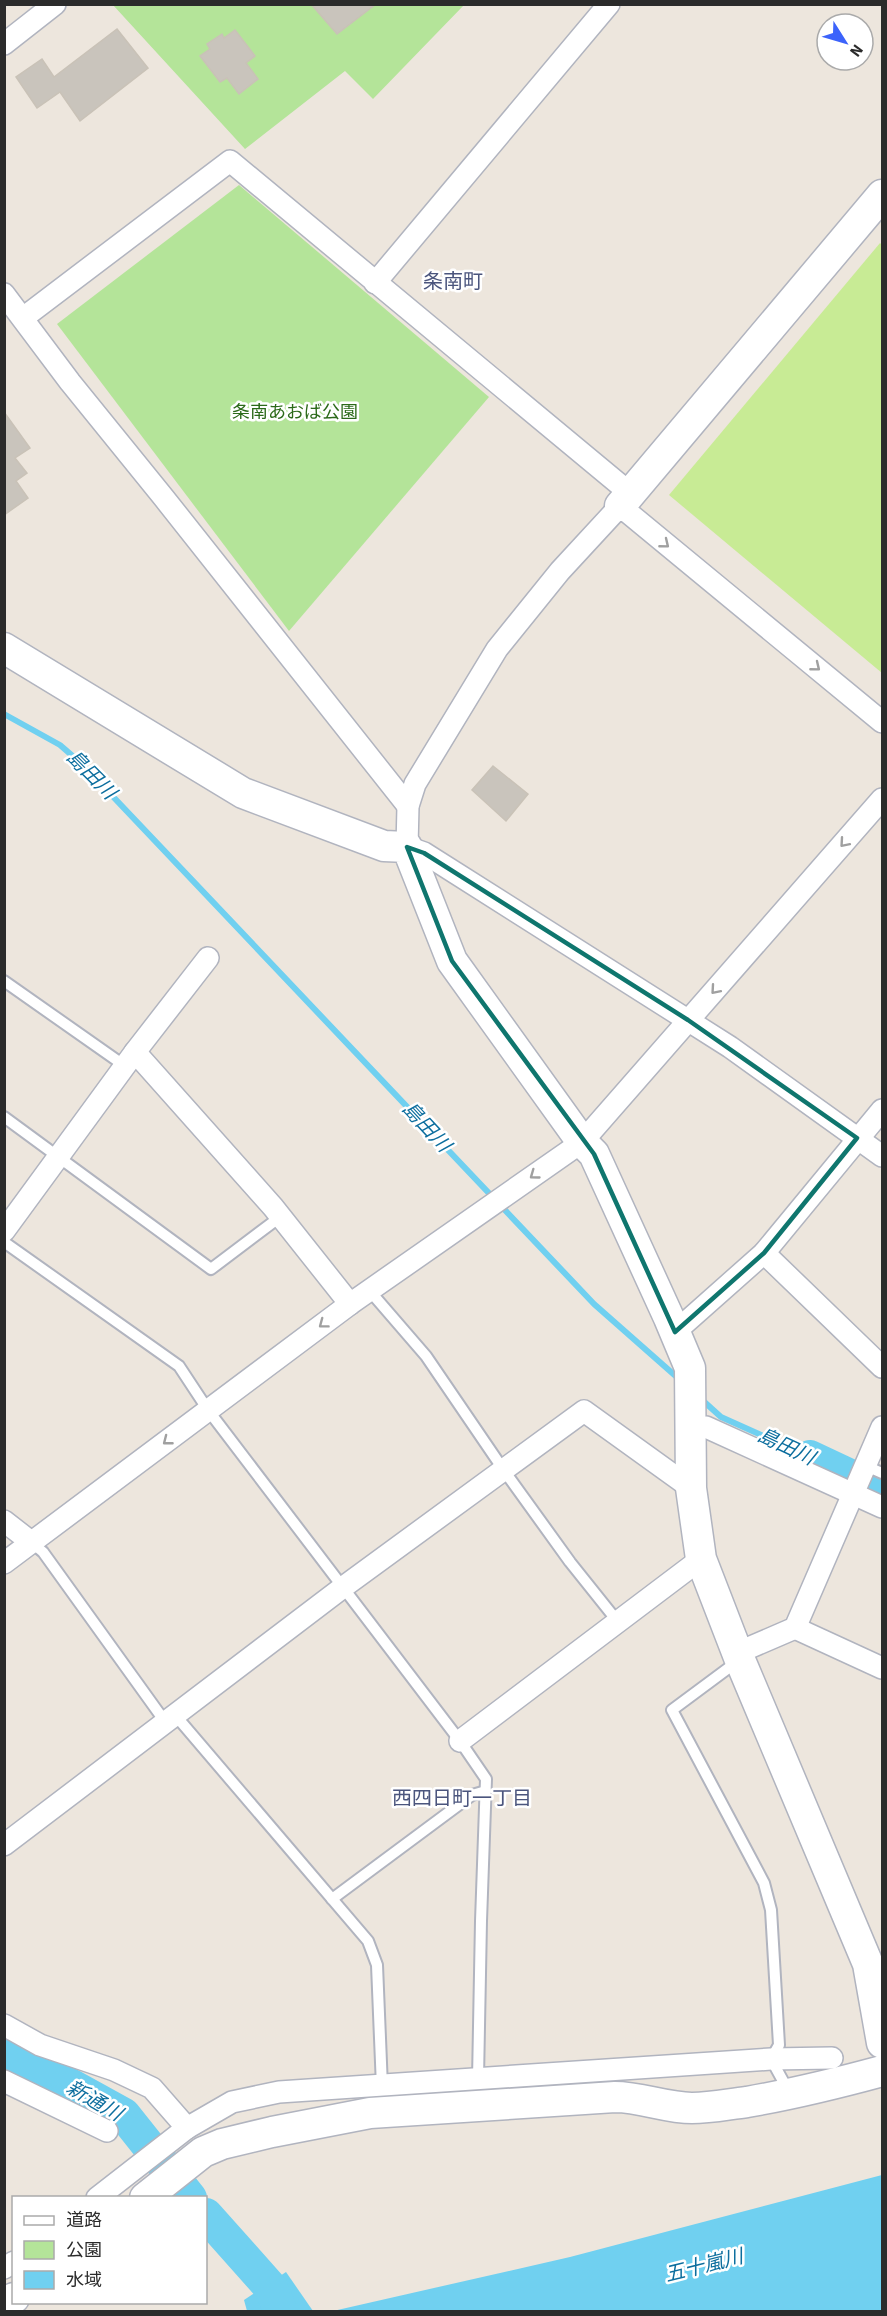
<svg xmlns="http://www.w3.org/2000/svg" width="887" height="2316" font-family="'Source Sans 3','Noto Sans JP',sans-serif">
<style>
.green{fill:#b4e499}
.pitch{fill:#c8eb95}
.water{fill:#70d0f0}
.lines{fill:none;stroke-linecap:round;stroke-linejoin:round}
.stream{stroke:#70d0f0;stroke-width:6}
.river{stroke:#70d0f0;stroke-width:34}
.building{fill:#c9c4bc;stroke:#c9c2b7;stroke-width:1.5}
.lane-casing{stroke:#b1b4bf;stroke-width:14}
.street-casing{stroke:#b1b4bf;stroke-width:24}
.secondary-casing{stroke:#b1b4bf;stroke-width:33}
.lane{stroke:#fff;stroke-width:10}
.street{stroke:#fff;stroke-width:21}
.secondary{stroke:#fff;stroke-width:30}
.oneway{stroke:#a0a0a0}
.marked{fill:none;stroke:#0f766e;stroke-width:4.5;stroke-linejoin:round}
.labels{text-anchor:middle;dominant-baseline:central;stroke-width:5;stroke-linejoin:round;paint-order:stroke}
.park-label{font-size:18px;fill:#2c6a1a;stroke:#fff}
.neighbourhood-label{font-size:20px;fill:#4b557d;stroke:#fff}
.water-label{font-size:20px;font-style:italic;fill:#0c6e9e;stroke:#fff}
</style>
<rect width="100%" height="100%" fill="#ede6dd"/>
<g class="green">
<polygon points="113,5 464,5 373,99 345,71 245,149"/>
<polygon points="239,185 489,397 289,631 57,324"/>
</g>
<polygon class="pitch" points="880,243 882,245 882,673 669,495"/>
<g class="water">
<polygon points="882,2175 882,2311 333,2311 570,2257"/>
<polygon points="286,2272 313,2311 247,2311 244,2300"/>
</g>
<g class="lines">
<g class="stream">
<polyline points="4,714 60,745 83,765 594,1304 679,1379"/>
<polyline points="700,1398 721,1417 810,1457"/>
</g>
<g class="river">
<polyline points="810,1457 882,1491"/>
<polyline points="4,2052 57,2078 124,2115 190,2198"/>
<polyline points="206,2215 271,2288 281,2312"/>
</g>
</g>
<g class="building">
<polygon points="311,4 376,4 337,34"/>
<polygon points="117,29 148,68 80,121 60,92 37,108 16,77 42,59 54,77"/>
<polygon points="235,30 255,56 246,63 258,79 239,94 227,78 220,82 200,56 210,49 207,44 222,34 224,38"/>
<polygon points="4,412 30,448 15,458 27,473 16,481 28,498 4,515"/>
<polygon points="493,766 528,794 506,821 472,790"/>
</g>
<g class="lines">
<g class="lane-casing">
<g id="lane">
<polyline points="4,981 125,1066"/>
<polyline points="4,1117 211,1269 280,1217"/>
<polyline points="4,1242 179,1366 208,1410 460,1741 486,1779 481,1921 478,2079"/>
<polyline points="369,1290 426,1356 503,1469 570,1562 618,1622"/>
<polyline points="866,1466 882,1473"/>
<polyline points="31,1542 43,1552 166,1723"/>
<polyline points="738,1661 672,1710 764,1883 771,1910 779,2045 771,2059 789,2092"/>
<polyline points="176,1716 368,1941 377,1965 382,2087"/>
<polyline points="332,1899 472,1795 486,1791"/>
</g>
</g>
<g class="street-casing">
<g id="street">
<polyline points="4,44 55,4"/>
<polyline points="375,283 609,4"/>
<polyline points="4,294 70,382 164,498 408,806"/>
<polyline points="23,318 230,161 631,494"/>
<polyline points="882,722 620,506 560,571 497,649 415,784 408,806 407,847 424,853 730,1047 882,1156"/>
<polyline points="135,1052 273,1207 350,1304"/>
<polyline points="4,1231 135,1052 208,958"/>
<polyline points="764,1253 882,1367"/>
<polyline points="675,1332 764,1253 882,1110"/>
<polyline points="690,1430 706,1427 882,1507"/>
<polyline points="4,1521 31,1542"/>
<polyline points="4,1563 350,1304 582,1142 882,799"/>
<polyline points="795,1628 882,1668"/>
<polyline points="737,1653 795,1628 882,1427"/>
<polyline points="460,1741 701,1559"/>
<polyline points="4,1845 342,1588 584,1411 691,1488"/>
<polyline points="4,2025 40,2045 114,2070 152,2088 187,2128"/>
<polyline points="4,2081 107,2131"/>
<polyline points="97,2198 187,2128 232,2102 279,2092 771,2059 832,2058"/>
<polyline points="4,2268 14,2262"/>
</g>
</g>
<g class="secondary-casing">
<g id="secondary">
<polyline points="620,506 882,195"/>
<polyline points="4,648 243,793 384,846 407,847 452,961 582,1142 594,1154 669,1318 690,1368 691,1488 701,1559 740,1660 868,1964 882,2043"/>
<path d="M145,2198L203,2152L222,2144L272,2132L370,2113L615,2097C641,2097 666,2108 692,2108C711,2108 729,2104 747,2102C793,2094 838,2083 882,2071"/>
<polyline points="4,2303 14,2298"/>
</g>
</g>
<use href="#lane" class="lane"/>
<use href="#street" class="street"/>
<use href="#secondary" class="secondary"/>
</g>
<defs><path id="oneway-chevron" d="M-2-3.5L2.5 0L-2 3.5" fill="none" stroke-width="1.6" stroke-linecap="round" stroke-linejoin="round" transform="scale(1.5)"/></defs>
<g class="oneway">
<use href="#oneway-chevron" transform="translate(665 544) rotate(39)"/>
<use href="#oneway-chevron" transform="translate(816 667) rotate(39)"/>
<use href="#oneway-chevron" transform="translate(844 843) rotate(131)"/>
<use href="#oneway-chevron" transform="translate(715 990) rotate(131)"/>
<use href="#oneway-chevron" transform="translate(534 1175) rotate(144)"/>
<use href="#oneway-chevron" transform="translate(323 1324) rotate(143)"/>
<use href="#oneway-chevron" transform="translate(167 1441) rotate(142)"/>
</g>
<path class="marked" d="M407,847L424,853L688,1020L857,1138L764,1253L675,1332L594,1154L452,961Z"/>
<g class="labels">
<g class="park-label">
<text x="295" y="412">条南あおば公園</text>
</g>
<g class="neighbourhood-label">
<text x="453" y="282">条南町</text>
<text x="462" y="1799">西四日町一丁目</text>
</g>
<g class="water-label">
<text transform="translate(91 775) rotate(45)">島田川</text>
<text transform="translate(426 1127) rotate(47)">島田川</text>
<text transform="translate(786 1447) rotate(25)">島田川</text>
<text transform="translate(94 2101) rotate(30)">新通川</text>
<text transform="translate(704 2266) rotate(-14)">五十嵐川</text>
</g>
</g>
<rect width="887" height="2316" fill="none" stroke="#2b2b2b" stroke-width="12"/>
<rect x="12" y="2196" width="195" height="108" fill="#ffffff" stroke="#aaaaaa" stroke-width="1.5"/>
<rect x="24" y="2216" width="30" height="9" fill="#ffffff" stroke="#aaaaaa" stroke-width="1.5"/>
<text x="66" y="2226" font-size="18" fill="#2b2b2b">道路</text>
<rect x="24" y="2241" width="30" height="18" fill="#b4e499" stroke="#aaaaaa" stroke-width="1.5"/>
<text x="66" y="2256" font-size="18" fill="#2b2b2b">公園</text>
<rect x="24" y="2271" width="30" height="18" fill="#70d0f0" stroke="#aaaaaa" stroke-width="1.5"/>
<text x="66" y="2286" font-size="18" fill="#2b2b2b">水域</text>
<g transform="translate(845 42) rotate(127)"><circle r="28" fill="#ffffff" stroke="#aaaaaa" stroke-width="1.5"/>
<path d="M0-4.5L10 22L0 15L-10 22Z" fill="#3c63fb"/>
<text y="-9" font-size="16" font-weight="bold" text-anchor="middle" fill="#2b2b2b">N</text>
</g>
</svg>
